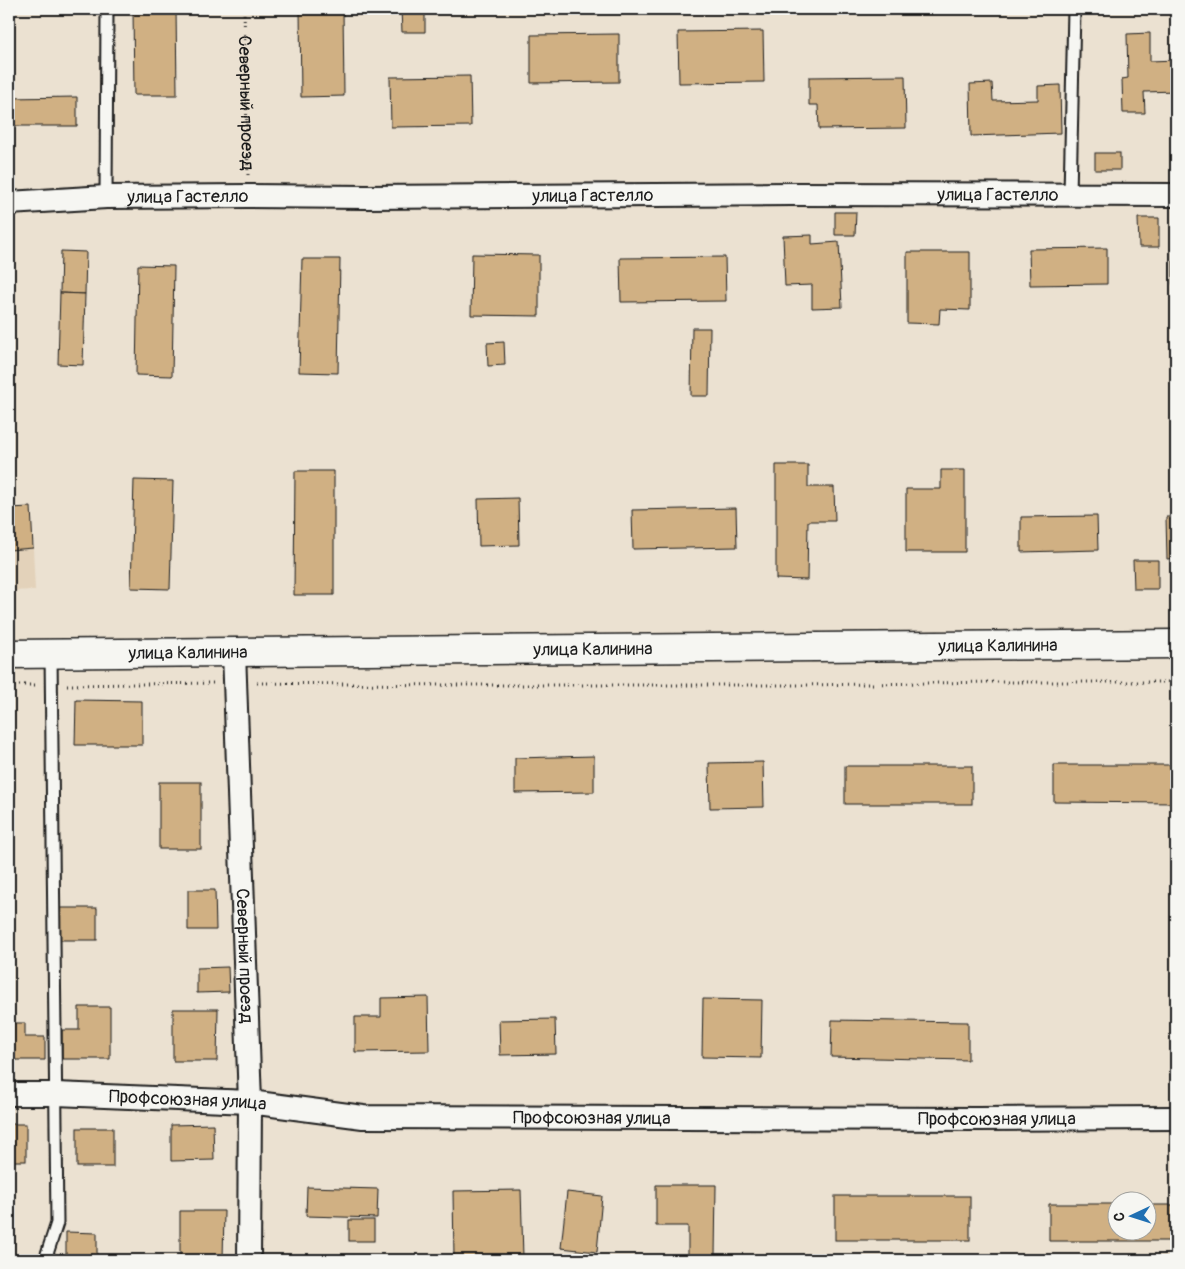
<svg xmlns="http://www.w3.org/2000/svg" width="1185" height="1269" font-family="Pangolin,sans-serif">
<style>
.built{fill:#e3d2ba}
.building{fill:#d0b083;stroke:#1c1c1c}
.lines{fill:none;stroke-linecap:round;stroke-linejoin:round}
.lane-casing{stroke:#1c1c1c;stroke-width:15}
.street-casing{stroke:#1c1c1c;stroke-width:26}
.secondary-casing{stroke:#1c1c1c;stroke-width:31}
.path{stroke:#1c1c1c;stroke-width:3;stroke-dasharray:1 4;stroke-linecap:butt}
.lane{stroke:#f6f6f2;stroke-width:11}
.street{stroke:#f6f6f2;stroke-width:22}
.secondary{stroke:#f6f6f2;stroke-width:28}
.labels{text-anchor:middle;dominant-baseline:central;stroke-width:4.5;stroke-linejoin:round;paint-order:stroke}
.street-label{font-size:18px;fill:#1c1c1c;stroke:#f6f6f2}
</style>
<rect width="100%" height="100%" fill="#ebe1d1"/>
<filter id="ink" filterUnits="userSpaceOnUse"><feTurbulence type="fractalNoise" baseFrequency=".02" numOctaves="2"/><feDisplacementMap in="SourceGraphic" scale="10" xChannelSelector="R" yChannelSelector="G"/><feConvolveMatrix kernelMatrix="1 2 1 2 8 2 1 2 1" color-interpolation-filters="sRGB"/></filter>
<g filter="url(#ink)">
<polygon class="built" points="31,507 35,590 9,591 9,508"/>
<g class="building">
<polygon points="133,9 176,9 177,95 134,95"/>
<polygon points="300,9 343,9 344,96 301,97"/>
<polygon points="401,9 425,9 425,32 402,32"/>
<polygon points="763,31 764,82 679,83 678,32"/>
<polygon points="1150,33 1150,61 1176,60 1176,91 1144,92 1145,113 1123,113 1122,79 1128,78 1127,34"/>
<polygon points="619,34 619,82 531,83 531,35"/>
<polygon points="470,76 471,126 391,127 390,77"/>
<polygon points="905,76 906,128 819,129 818,105 809,105 809,77"/>
<polygon points="992,83 993,101 1038,100 1038,86 1060,85 1061,133 971,136 970,84"/>
<polygon points="77,97 77,126 9,126 9,98"/>
<rect x="1095" y="153" width="25" height="17"/>
<polygon points="835,212 856,212 855,235 835,235"/>
<polygon points="1138,218 1159,218 1159,247 1139,247"/>
<polygon points="812,235 812,244 839,242 842,307 812,308 812,285 785,286 783,236"/>
<rect x="1173" y="247" width="3" height="37"/>
<polygon points="1107,248 1107,284 1030,285 1029,249"/>
<polygon points="61,251 86,252 85,294 60,293"/>
<polygon points="907,252 970,252 970,310 940,309 939,324 907,323"/>
<polygon points="472,254 539,255 539,316 471,315"/>
<polygon points="725,257 726,301 621,302 620,258"/>
<polygon points="302,259 340,259 338,373 299,372"/>
<polygon points="138,265 174,266 172,376 136,375"/>
<polygon points="60,293 85,294 83,365 58,364"/>
<polygon points="692,328 710,328 709,396 691,396"/>
<polygon points="504,342 505,365 488,366 487,343"/>
<polygon points="1172,414 1176,414 1176,435 1173,435"/>
<polygon points="776,465 808,465 808,487 834,487 835,521 808,521 807,580 776,579"/>
<polygon points="941,470 965,470 965,552 906,552 906,489 941,489"/>
<polygon points="295,471 334,471 334,595 294,595"/>
<polygon points="134,480 173,481 170,589 131,588"/>
<polygon points="518,498 519,545 479,546 478,499"/>
<polygon points="31,507 33,548 9,550 9,508"/>
<polygon points="736,508 737,547 633,549 632,510"/>
<polygon points="1097,516 1098,550 1021,552 1021,517"/>
<polygon points="1166,517 1176,517 1176,558 1167,559"/>
<polygon points="1133,560 1158,560 1158,589 1134,589"/>
<polygon points="76,700 142,701 142,745 75,745"/>
<polygon points="594,756 594,792 515,793 515,758"/>
<polygon points="763,762 764,807 710,808 709,763"/>
<polygon points="1054,765 1176,765 1176,803 1054,802"/>
<rect x="845" y="766" width="127" height="38"/>
<rect x="159" y="782" width="42" height="67"/>
<polygon points="9,818 10,866 9,867"/>
<polygon points="188,890 215,890 216,930 188,930"/>
<rect x="60" y="908" width="37" height="32"/>
<polygon points="228,967 229,992 197,993 197,968"/>
<polygon points="428,997 429,1051 355,1052 355,1017 381,1017 381,998"/>
<polygon points="703,999 762,1000 761,1058 702,1057"/>
<polygon points="79,1007 110,1007 110,1059 62,1059 62,1030 79,1030"/>
<polygon points="173,1009 218,1009 217,1061 173,1061"/>
<polygon points="555,1019 556,1054 500,1055 499,1020"/>
<polygon points="832,1020 968,1022 968,1060 831,1057"/>
<polygon points="9,1023 25,1023 25,1037 45,1037 45,1060 9,1060"/>
<rect x="9" y="1124" width="17" height="37"/>
<polygon points="213,1124 214,1160 171,1161 171,1125"/>
<rect x="77" y="1128" width="36" height="39"/>
<polygon points="656,1185 716,1185 715,1256 688,1256 688,1226 656,1226"/>
<polygon points="307,1187 378,1189 377,1218 306,1216"/>
<polygon points="521,1190 523,1257 454,1258 453,1191"/>
<polygon points="567,1192 602,1196 597,1252 561,1248"/>
<rect x="835" y="1196" width="135" height="44"/>
<polygon points="1049,1204 1118,1204 1118,1232 1148,1232 1148,1205 1176,1205 1176,1241 1049,1241"/>
<polygon points="180,1211 224,1211 223,1260 180,1260"/>
<rect x="349" y="1220" width="25" height="21"/>
<polygon points="66,1232 97,1233 97,1260 66,1260"/>
<rect x="9" y="1235" width="4" height="25"/>
</g>
<g class="lines">
<g class="lane-casing">
<g id="lane">
<polyline points="1070,195 1074,9"/>
<polyline points="106,197 107,9"/>
<polyline points="45,1260 57,1223 51,654"/>
</g>
</g>
<g class="street-casing">
<g id="street">
<path id="s2" d="M9,203L106,197L248,196L366,197L792,194L1176,195"/>
<path id="s3" d="M234,652L250,1102L249,1260"/>
<path id="s4" d="M9,1094H56L250,1102L363,1117L977,1119L1176,1118"/>
</g>
</g>
<g class="secondary-casing">
<g id="secondary">
<path id="s5" d="M9,654L1176,644"/>
</g>
</g>
<g class="path">
<path id="s1" d="M244,9L248,175"/>
<polyline points="257,683 442,685 804,685 994,682 1176,682"/>
<polyline points="9,685 36,685"/>
<polyline points="67,685 213,683"/>
</g>
<use href="#lane" class="lane"/>
<use href="#street" class="street"/>
<use href="#secondary" class="secondary"/>
</g>
</g>
<g class="labels">
<g class="street-label">
<text stroke="none"><textPath href="#s1" startOffset="94">Северный проезд</textPath></text>
<text stroke="none"><textPath href="#s2" startOffset="989">улица Гастелло</textPath></text>
<text stroke="none"><textPath href="#s2" startOffset="584">улица Гастелло</textPath></text>
<text stroke="none"><textPath href="#s2" startOffset="179">улица Гастелло</textPath></text>
<text stroke="none"><textPath href="#s5" startOffset="989">улица Калинина</textPath></text>
<text stroke="none"><textPath href="#s5" startOffset="584">улица Калинина</textPath></text>
<text stroke="none"><textPath href="#s5" startOffset="179">улица Калинина</textPath></text>
<text stroke="none"><textPath href="#s3" startOffset="304">Северный проезд</textPath></text>
<text stroke="none"><textPath href="#s4" startOffset="179">Профсоюзная улица</textPath></text>
<text stroke="none"><textPath href="#s4" startOffset="584">Профсоюзная улица</textPath></text>
<text stroke="none"><textPath href="#s4" startOffset="989">Профсоюзная улица</textPath></text>
</g>
</g>
<rect width="1185" height="1269" fill="none" stroke="#f6f6f2" stroke-width="30"/>
<rect x="15" y="15" width="1155" height="1239" fill="none" stroke="#1c1c1c" stroke-width="2" filter="url(#ink)"/>
<g transform="translate(1132 1216) rotate(266)"><circle r="24" fill="#f6f6f2" stroke="#9f9f9c"/>
<path d="M0-4L9 19L0 12L-9 19Z" fill="#1f6fb2"/>
<text y="-8" font-size="14" font-weight="bold" text-anchor="middle" fill="#1c1c1c">С</text>
</g>
</svg>
